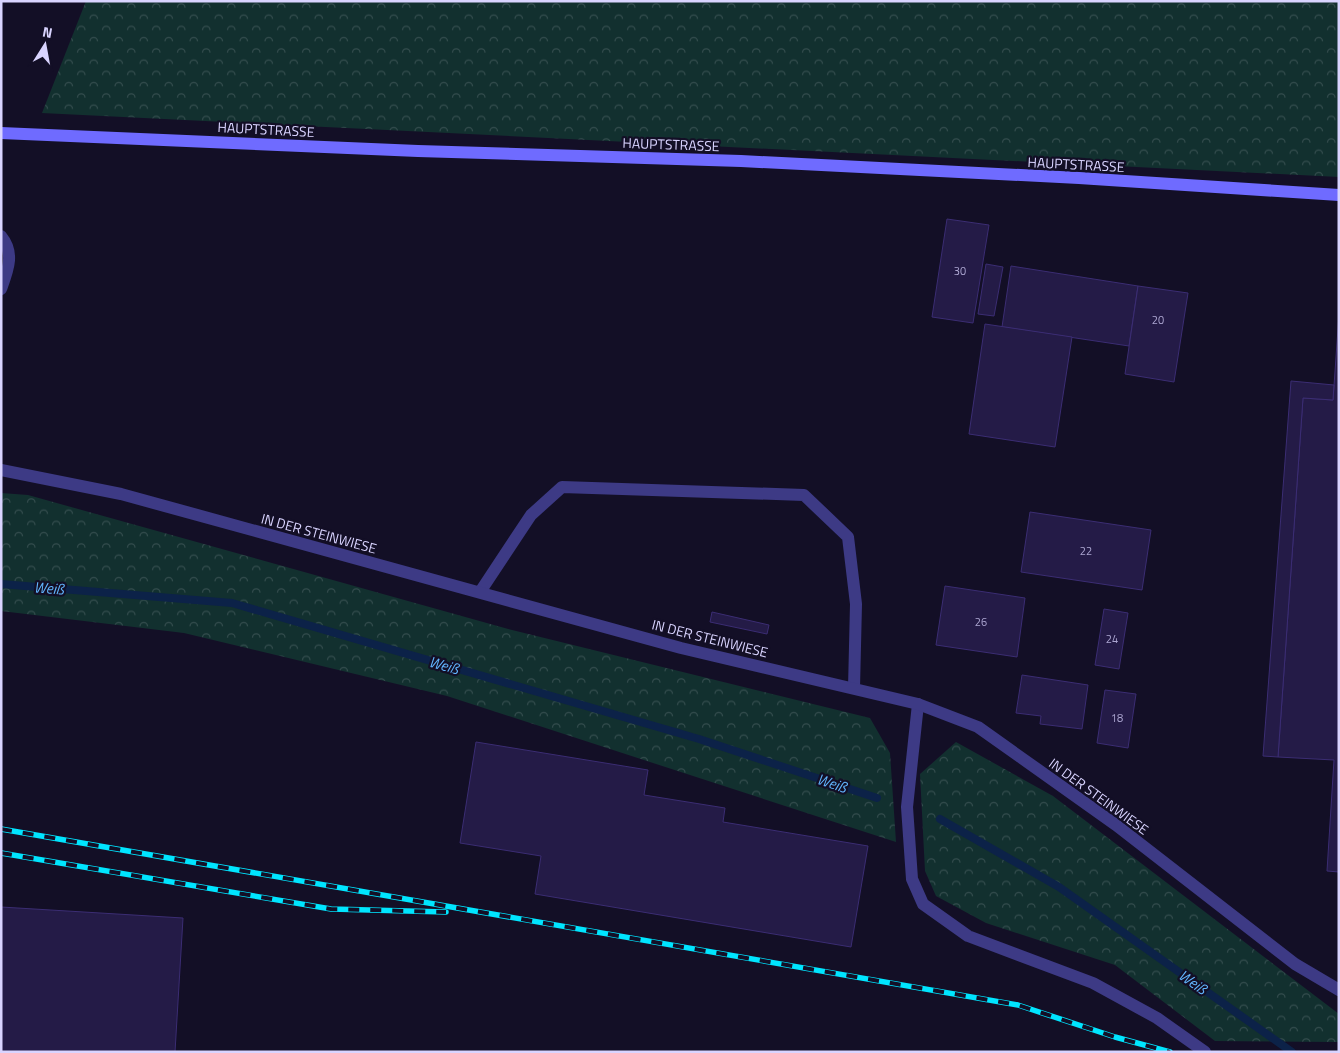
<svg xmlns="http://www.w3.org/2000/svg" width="1340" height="1053" font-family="'Titillium Web',sans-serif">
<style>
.forest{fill:url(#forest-crowns)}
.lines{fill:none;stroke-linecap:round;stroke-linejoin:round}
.stream{stroke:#0c2248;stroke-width:8}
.building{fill:#241b47;stroke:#3b2d73}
.service{stroke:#3d3a85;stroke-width:12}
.minor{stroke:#3d3a85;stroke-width:12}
.secondary{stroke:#6f6bff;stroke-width:12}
.rail-casing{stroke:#00e5ff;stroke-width:5.5}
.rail{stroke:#130f26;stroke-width:4;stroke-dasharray:11;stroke-linecap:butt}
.labels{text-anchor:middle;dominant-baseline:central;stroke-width:4.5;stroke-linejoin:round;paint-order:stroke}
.number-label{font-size:11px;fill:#aca6d1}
.street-label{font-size:14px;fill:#d9d4ff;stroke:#130f26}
.water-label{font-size:15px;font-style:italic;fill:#62b6ff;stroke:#130f26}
</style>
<defs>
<pattern id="forest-crowns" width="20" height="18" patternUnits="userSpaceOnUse" patternTransform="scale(1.25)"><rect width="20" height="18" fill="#12302f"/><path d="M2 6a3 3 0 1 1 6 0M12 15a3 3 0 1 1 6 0" fill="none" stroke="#344d4e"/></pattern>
</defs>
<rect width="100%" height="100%" fill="#130f26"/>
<g class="forest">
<polygon points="86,1 1339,1 1339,177 42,113"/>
<polygon points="1,493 28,495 512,630 870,718 890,753 896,842 447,696 184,633 1,611"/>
<polygon points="956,742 1053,796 1339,1014 1339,1042 1215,1041 1115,965 986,923 936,896 925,871 920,774"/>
</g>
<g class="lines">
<g class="stream">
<polyline points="1,584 232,603 699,739 877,798"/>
<polyline points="940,819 1059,887 1292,1052"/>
</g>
</g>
<g class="building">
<polygon points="947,219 989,225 973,323 932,317"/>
<polygon points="986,264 1003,267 994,316 978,314"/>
<polygon points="1011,266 1138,286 1129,346 1002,327"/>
<polygon points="1138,286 1188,293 1174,382 1125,374"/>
<polygon points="1339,314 1339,872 1327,871 1334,760 1278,757 1303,398 1333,400"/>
<polygon points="985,324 1072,337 1055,447 969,434"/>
<polygon points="1291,381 1334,385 1333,400 1303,398 1278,757 1263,756"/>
<polygon points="1030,512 1151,530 1142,590 1021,572"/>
<polygon points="945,586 1025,598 1017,657 936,645"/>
<polygon points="1104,609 1128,613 1119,669 1095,665"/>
<polygon points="712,612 769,625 767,634 710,622"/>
<polygon points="1022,675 1088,685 1082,729 1040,724 1041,716 1016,713"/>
<polygon points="1105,690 1136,694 1128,748 1097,743"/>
<polygon points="476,742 648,770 644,795 725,808 723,822 868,846 851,947 535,894 541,856 460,843"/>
<polygon points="1,907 183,918 175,1052 1,1052"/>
</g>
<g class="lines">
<g class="service">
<polyline points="480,592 531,515 562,487 804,495 848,537 856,604 854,688"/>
<polyline points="918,704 907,807 912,879 923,904 968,936 1093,983 1157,1018 1205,1052"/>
</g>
<g class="minor">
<path d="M1,236C15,253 8,270 1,289"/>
<polyline points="1,470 121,494 681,648 918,704 978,727 1116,825 1295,964 1339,990"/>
</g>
<polyline class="secondary" points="1,133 418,151 741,161 1079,178 1339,195"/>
<g class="rail-casing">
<g id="rail">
<polyline points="1,829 1018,1005 1115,1037 1170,1052"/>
<polyline points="1,853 331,909 446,912"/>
</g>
</g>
<use href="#rail" class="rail"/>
</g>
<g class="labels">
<g class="number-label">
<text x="960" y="271">30</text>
<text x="1158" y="320">20</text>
<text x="1086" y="551">22</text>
<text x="981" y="622">26</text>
<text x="1112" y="639">24</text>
<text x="1117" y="718">18</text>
</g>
<g class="street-label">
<text transform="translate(266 129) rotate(3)">HAUPTSTRASSE</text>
<text transform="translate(671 144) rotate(2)">HAUPTSTRASSE</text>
<text transform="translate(1076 164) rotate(3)">HAUPTSTRASSE</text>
<text transform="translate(319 533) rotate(15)">IN DER STEINWIESE</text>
<text transform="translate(710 638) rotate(14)">IN DER STEINWIESE</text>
<text transform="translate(1099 796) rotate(36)">IN DER STEINWIESE</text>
</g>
<g class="water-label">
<text transform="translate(49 588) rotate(5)">Weiß</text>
<text transform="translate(444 665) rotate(16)">Weiß</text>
<text transform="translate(832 783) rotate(18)">Weiß</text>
<text transform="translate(1193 982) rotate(35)">Weiß</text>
</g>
</g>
<rect width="1340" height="1053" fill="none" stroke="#d9d4ff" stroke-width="5"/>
<g transform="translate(45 45) rotate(11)" stroke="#130f26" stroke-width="4" paint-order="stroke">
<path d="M0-4L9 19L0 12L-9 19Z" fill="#d9d4ff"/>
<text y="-8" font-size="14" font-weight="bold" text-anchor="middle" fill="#d9d4ff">N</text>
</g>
</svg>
